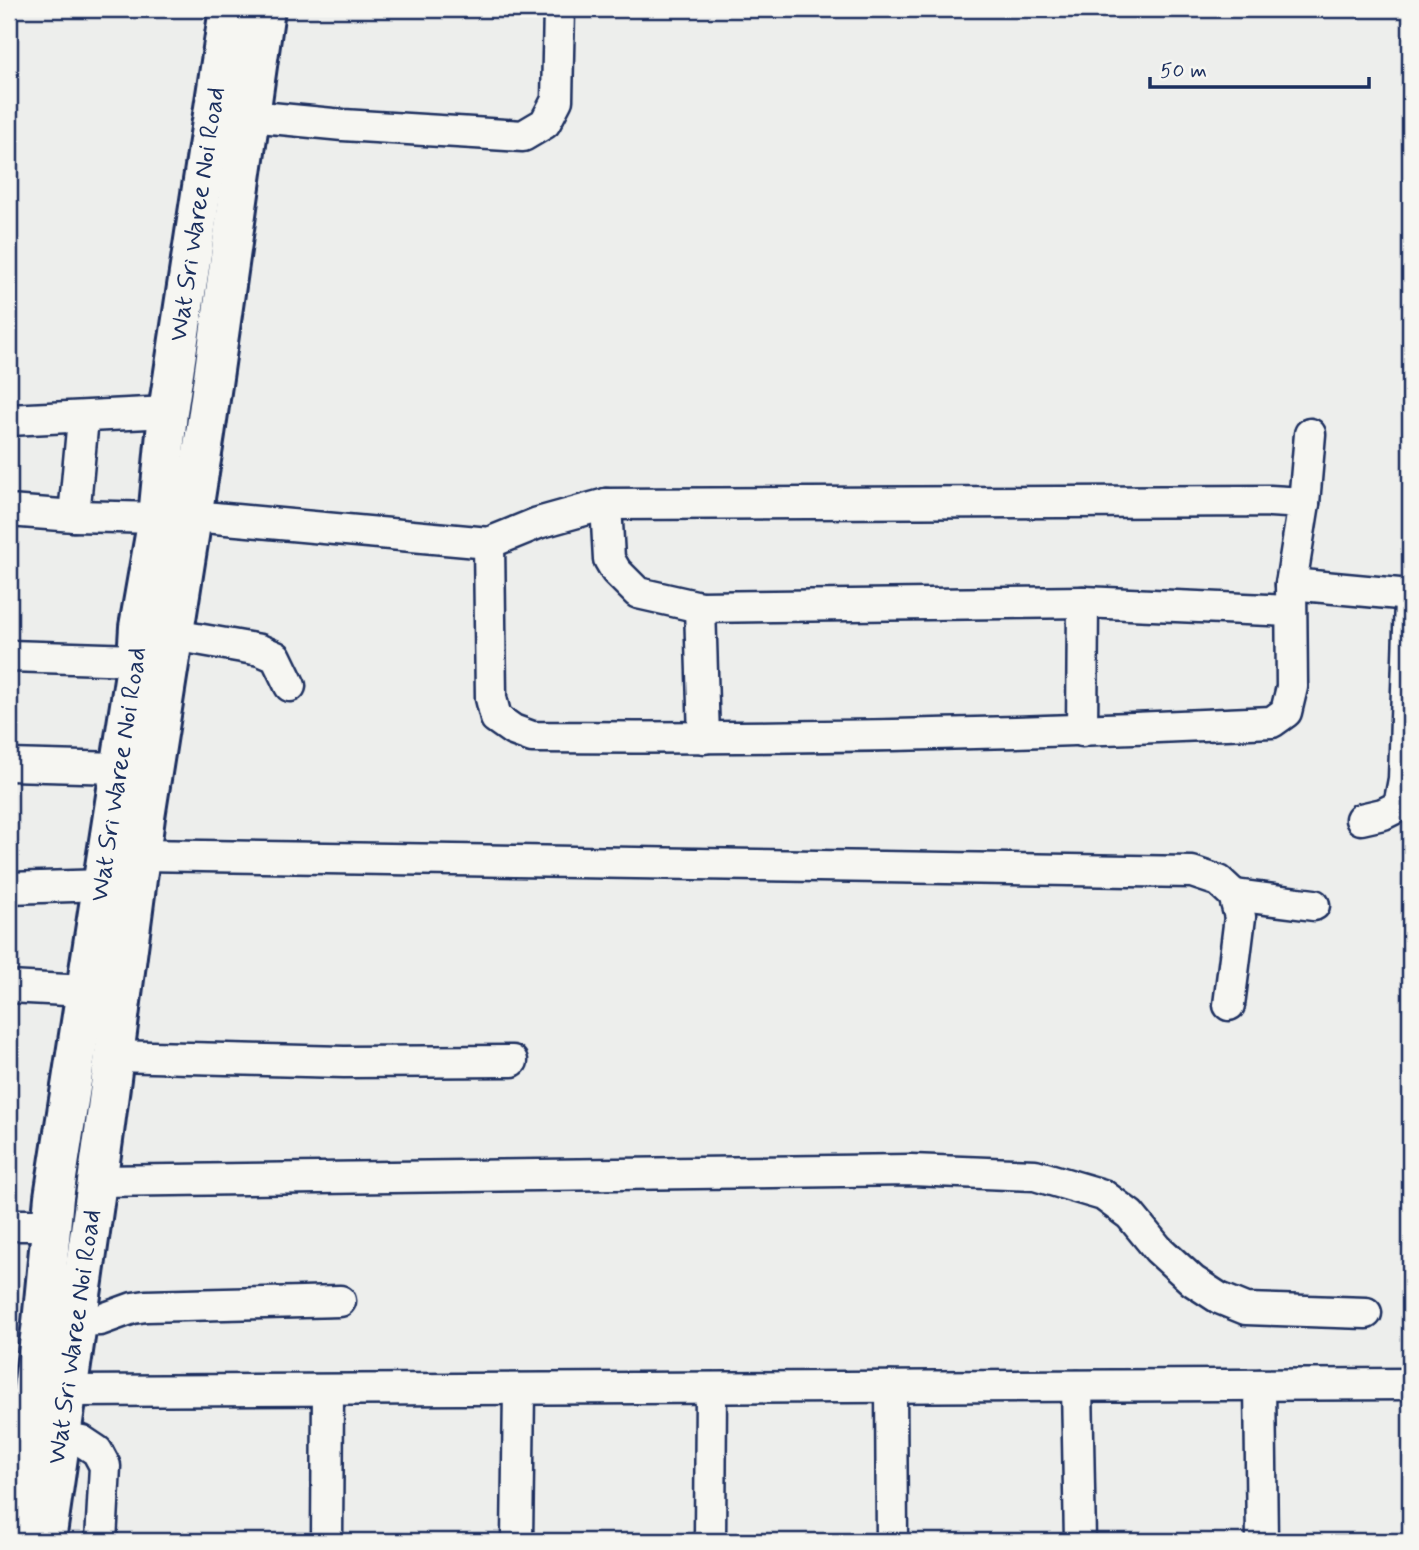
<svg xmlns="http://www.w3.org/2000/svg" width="1419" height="1550" font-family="Mynerve,sans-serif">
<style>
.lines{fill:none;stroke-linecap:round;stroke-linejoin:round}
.minor-casing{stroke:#1b2f5e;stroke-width:35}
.major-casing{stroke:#1b2f5e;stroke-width:44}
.minor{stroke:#f6f6f2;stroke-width:30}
.major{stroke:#f6f6f2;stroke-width:38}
.labels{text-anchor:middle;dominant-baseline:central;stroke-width:5;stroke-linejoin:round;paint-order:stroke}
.street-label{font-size:26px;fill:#1b2f5e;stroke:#f6f6f2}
</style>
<rect width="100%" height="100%" fill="#edeeec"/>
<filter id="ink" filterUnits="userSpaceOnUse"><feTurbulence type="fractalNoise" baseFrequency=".0143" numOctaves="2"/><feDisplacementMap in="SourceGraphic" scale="14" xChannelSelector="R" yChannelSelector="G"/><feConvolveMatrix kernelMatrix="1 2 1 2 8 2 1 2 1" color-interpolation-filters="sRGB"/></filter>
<g filter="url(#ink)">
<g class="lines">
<g class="minor-casing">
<g id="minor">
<polyline points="250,116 343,125 523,136 545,123 557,100 559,9"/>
<polyline points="9,420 168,412"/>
<path d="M1270,501L1304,503L1291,584L1292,687L1286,712L1272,722C1025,734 779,739 532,737L513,730L496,718L491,698L489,543L538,523L606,504Z"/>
<polyline points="1304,503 1310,434"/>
<polyline points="606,504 609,559 616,571 638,593 700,607 1083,602 1290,611"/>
<polyline points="9,511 74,516 158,518"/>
<polyline points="74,516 83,418"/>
<polyline points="193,516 489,543"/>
<polyline points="1291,584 1410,595"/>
<polyline points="700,607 704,738"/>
<polyline points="174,635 260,650 276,657 290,686"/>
<polyline points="9,656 137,660"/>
<polyline points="1082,731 1083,602"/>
<polyline points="9,765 119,768"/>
<polyline points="1361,819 1383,814 1399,806 1404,779 1410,600"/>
<polyline points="141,855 1192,872 1219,881 1234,895 1240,917 1229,1005"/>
<polyline points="9,888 104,885"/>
<polyline points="1234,895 1314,905"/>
<polyline points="9,987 86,991"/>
<polyline points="114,1056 344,1062 512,1061"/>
<polyline points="98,1181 911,1170 1035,1175 1103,1195 1130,1215 1158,1249 1193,1281 1219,1298 1246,1309 1366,1313"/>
<polyline points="9,1225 51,1225"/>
<polyline points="78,1321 100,1320 133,1308 146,1306 340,1301"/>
<polyline points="1260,1385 1262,1541"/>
<polyline points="1077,1386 1080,1541"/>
<polyline points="891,1387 892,1541"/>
<polyline points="68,1391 1410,1384"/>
<polyline points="61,1437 82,1441 97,1451 105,1466 101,1541"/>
<polyline points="327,1541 328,1391"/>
<polyline points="517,1541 519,1389"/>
<polyline points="710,1541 711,1388"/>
</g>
</g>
<g class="major-casing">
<g id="major">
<path id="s1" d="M12,1541L42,1323L54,1197L137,660L139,627L158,518L168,412L229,9"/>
<path id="s2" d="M46,1541L103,1140L145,817L205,434L265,9"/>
</g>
</g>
<use href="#minor" class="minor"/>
<use href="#major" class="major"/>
</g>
</g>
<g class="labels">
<g class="street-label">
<text stroke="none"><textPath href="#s1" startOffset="1340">Wat Sri Waree Noi Road</textPath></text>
<text stroke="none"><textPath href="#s1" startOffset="774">Wat Sri Waree Noi Road</textPath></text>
<text stroke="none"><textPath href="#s2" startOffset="206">Wat Sri Waree Noi Road</textPath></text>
</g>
</g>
<rect width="1419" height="1550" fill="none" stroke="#f6f6f2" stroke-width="35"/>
<rect x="18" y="18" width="1384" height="1515" fill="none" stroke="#1b2f5e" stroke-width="2.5" filter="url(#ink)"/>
<path d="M1150 77v10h219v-10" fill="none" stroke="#1b2f5e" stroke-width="3.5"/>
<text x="1160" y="77" font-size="21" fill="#1b2f5e" stroke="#f6f6f2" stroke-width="5" paint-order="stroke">50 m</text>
</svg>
